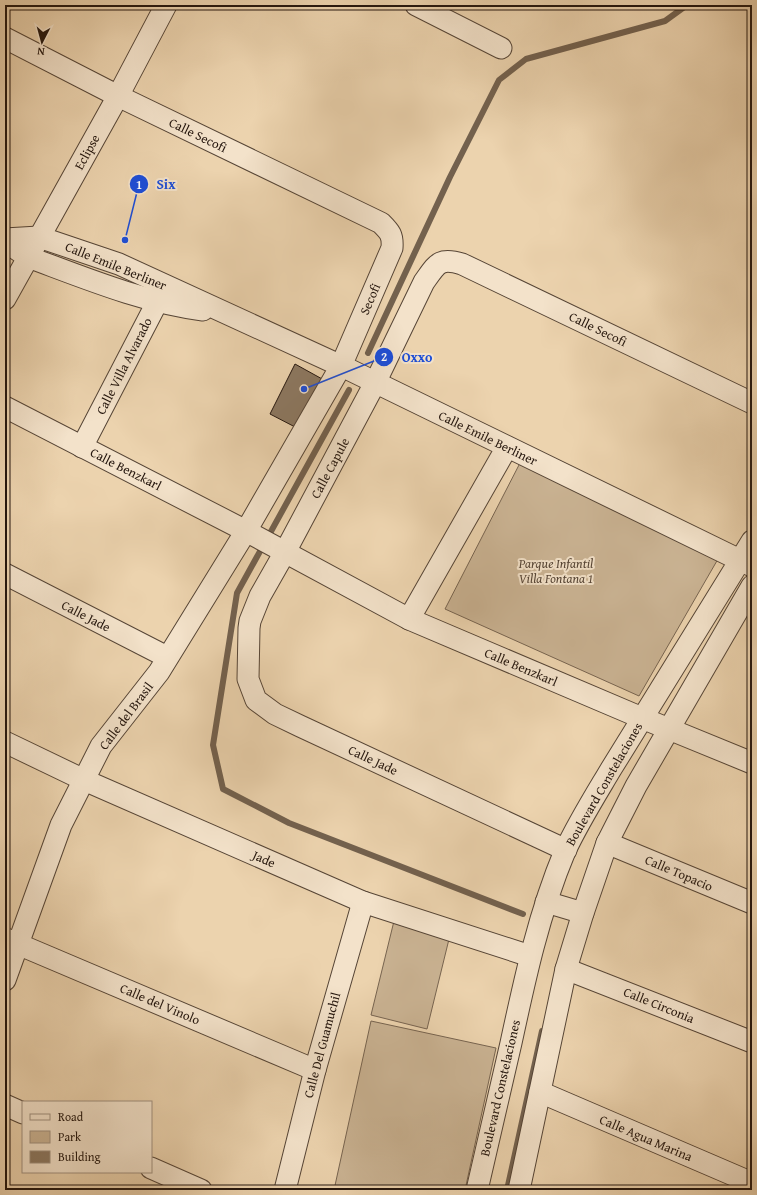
<svg xmlns="http://www.w3.org/2000/svg" width="757" height="1195" font-family="'Gentium Book Plus',serif">
<style>
.green{fill:#cab393;stroke:#776450}
.lines{fill:none;stroke-linecap:round;stroke-linejoin:round}
.stream{stroke:#73614e;stroke-width:6}
.building{fill:#8c7861;stroke:#24160e}
.minor-casing{stroke:#564536;stroke-width:23}
.minor{stroke:#f3e2ca;stroke-width:21}
.labels{text-anchor:middle;dominant-baseline:central;stroke-width:4;stroke-linejoin:round;paint-order:stroke}
.street-label{font-size:13px;fill:#24160e;stroke:#f3e2ca}
.park-label{font-size:13px;font-style:italic;fill:#564536;stroke:#f3e2ca}
.leader{fill:none;stroke:#1d4ed8;stroke-width:1.5}
.callout-dot{fill:#1d4ed8;stroke:#f3e2ca;stroke-width:1.5}
.mark-label{font-size:12px;text-anchor:middle;font-weight:bold;fill:#fff}
.callout-label{font-size:14px;text-anchor:middle;font-weight:bold;fill:#1d4ed8;stroke:#f3e2ca;stroke-width:4;stroke-linejoin:round;paint-order:stroke}
</style>
<rect width="100%" height="100%" fill="#ecd3ae"/>
<filter id="stains"><feTurbulence type="fractalNoise" baseFrequency=".005" numOctaves="4"/><feColorMatrix values="0 0 0 0 .2 0 0 0 0 .09 0 0 0 0 .02 0 0 0 .5 -.17"/></filter>
<radialGradient id="worn" r=".72"><stop offset=".6" stop-color="#630" stop-opacity="0"/><stop offset="1" stop-color="#630" stop-opacity=".3"/></radialGradient>
<g class="green">
<polygon points="520,463 718,559 639,696 445,609"/>
<polygon points="394,921 450,935 427,1029 371,1015"/>
<polygon points="371,1021 496,1048 465,1190 334,1190"/>
</g>
<g class="lines">
<g class="stream">
<polyline points="368,353 450,177 499,80 526,59 665,21 687,5"/>
<polyline points="349,390 237,593 213,745 223,789 289,823 523,914"/>
<polyline points="507,1190 542,1031"/>
</g>
</g>
<polygon class="building" points="295,364 324,380 297,428 270,414"/>
<g class="lines">
<g class="minor-casing">
<g id="minor">
<polyline points="416,5 501,48"/>
<path d="M5,38L118,96L381,223C390,232 393,235 392,248L341,366L246,531L159,672L101,746L61,825L5,980"/>
<polyline points="5,239 39,237 119,264 350,370 752,566"/>
<path d="M16,249L28,257C85,278 142,302 203,310"/>
<polyline points="5,299 118,96 166,5"/>
<polyline points="5,407 246,531 409,619 642,718 752,763"/>
<polyline points="82,447 164,289"/>
<polyline points="5,574 167,657"/>
<polyline points="409,619 507,447"/>
<polyline points="5,742 84,780 363,902 530,956"/>
<polyline points="607,843 752,903"/>
<path d="M566,850L300,726L275,714L256,700L248,679L249,628L250,621L260,596L285,552L375,383L424,282C437,264 439,257 462,264L752,403"/>
<polyline points="546,902 583,913"/>
<polyline points="6,939 315,1070"/>
<polyline points="566,969 752,1042"/>
<polyline points="540,1092 752,1183"/>
<polyline points="5,1105 23,1113"/>
<polyline points="151,1168 201,1190"/>
<polyline points="285,1190 315,1070 363,902"/>
<path d="M477,1190C488,1141 500,1092 511,1043C525,978 539,913 565,851C578,823 595,796 611,769L752,541"/>
<polyline points="519,1190 566,969 583,913 607,843 636,786 752,586"/>
</g>
</g>
<use href="#minor" class="minor"/>
</g>
<g class="labels">
<g class="street-label">
<text transform="translate(198 135) rotate(26)">Calle Secofi</text>
<text transform="translate(87 152) rotate(-61)">Eclipse</text>
<text transform="translate(116 266) rotate(22)">Calle Emile Berliner</text>
<text transform="translate(370 299) rotate(-67)">Secofi</text>
<text transform="translate(598 329) rotate(26)">Calle Secofi</text>
<text transform="translate(124 366) rotate(-63)">Calle Villa Alvarado</text>
<text transform="translate(488 438) rotate(26)">Calle Emile Berliner</text>
<text transform="translate(330 468) rotate(-62)">Calle Capule</text>
<text transform="translate(126 469) rotate(27)">Calle Benzkarl</text>
<text transform="translate(86 616) rotate(27)">Calle Jade</text>
<text transform="translate(521 667) rotate(23)">Calle Benzkarl</text>
<text transform="translate(126 716) rotate(-53)">Calle del Brasil</text>
<text transform="translate(373 760) rotate(25)">Calle Jade</text>
<text transform="translate(604 784) rotate(-60)">Boulevard Constelaciones</text>
<text transform="translate(264 859) rotate(24)">Jade</text>
<text transform="translate(679 873) rotate(23)">Calle Topacio</text>
<text transform="translate(160 1004) rotate(23)">Calle del Vinolo</text>
<text transform="translate(659 1005) rotate(22)">Calle Circonia</text>
<text transform="translate(322 1045) rotate(-75)">Calle Del Guamuchil</text>
<text transform="translate(500 1088) rotate(-77)">Boulevard Constelaciones</text>
<text transform="translate(646 1138) rotate(23)">Calle Agua Marina</text>
</g>
<g class="park-label">
<text x="556" y="563">Parque Infantil<tspan x="556" dy="15">Villa Fontana 1</tspan></text>
</g>
</g>
<path class="leader" d="M125 240L139 184M304 389L384 357"/>
<g class="callout-dot">
<circle cx="125" cy="240" r="4"/>
<circle cx="304" cy="389" r="4"/>
<circle cx="139" cy="184" r="10"/>
<circle cx="384" cy="357" r="10"/>
</g>
<g class="mark-label">
<text x="139" y="189">1</text>
<text x="384" y="361">2</text>
</g>
<g class="callout-label">
<text x="166" y="189">Six</text>
<text x="417" y="362">Oxxo</text>
</g>
<rect width="757" height="1195" fill="none" stroke="#ecd3ae" stroke-width="20"/>
<rect x="6" y="6" width="745" height="1183" fill="none" stroke="#24160e" stroke-width="2"/>
<rect x="10" y="10" width="737" height="1175" fill="none" stroke="#24160e"/>
<rect x="22" y="1101" width="130" height="72" fill="#f3e2ca" stroke="#a0907f"/>
<rect x="30" y="1114" width="20" height="6" fill="#f3e2ca" stroke="#a0907f"/>
<text x="58" y="1121" font-size="12" fill="#24160e">Road</text>
<rect x="30" y="1131" width="20" height="12" fill="#cab393" stroke="#a0907f"/>
<text x="58" y="1141" font-size="12" fill="#24160e">Park</text>
<rect x="30" y="1151" width="20" height="12" fill="#8c7861" stroke="#a0907f"/>
<text x="58" y="1161" font-size="12" fill="#24160e">Building</text>
<g transform="translate(42 42) rotate(186)" stroke="#f3e2ca" stroke-width="3" paint-order="stroke">
<path d="M0-3L7 15L0 10L-7 15Z" fill="#24160e"/>
<text y="-6" font-size="11" font-weight="bold" text-anchor="middle" fill="#24160e">N</text>
</g>
<rect width="100%" height="100%" filter="url(#stains)"/>
<rect width="100%" height="100%" fill="url(#worn)"/>
</svg>
